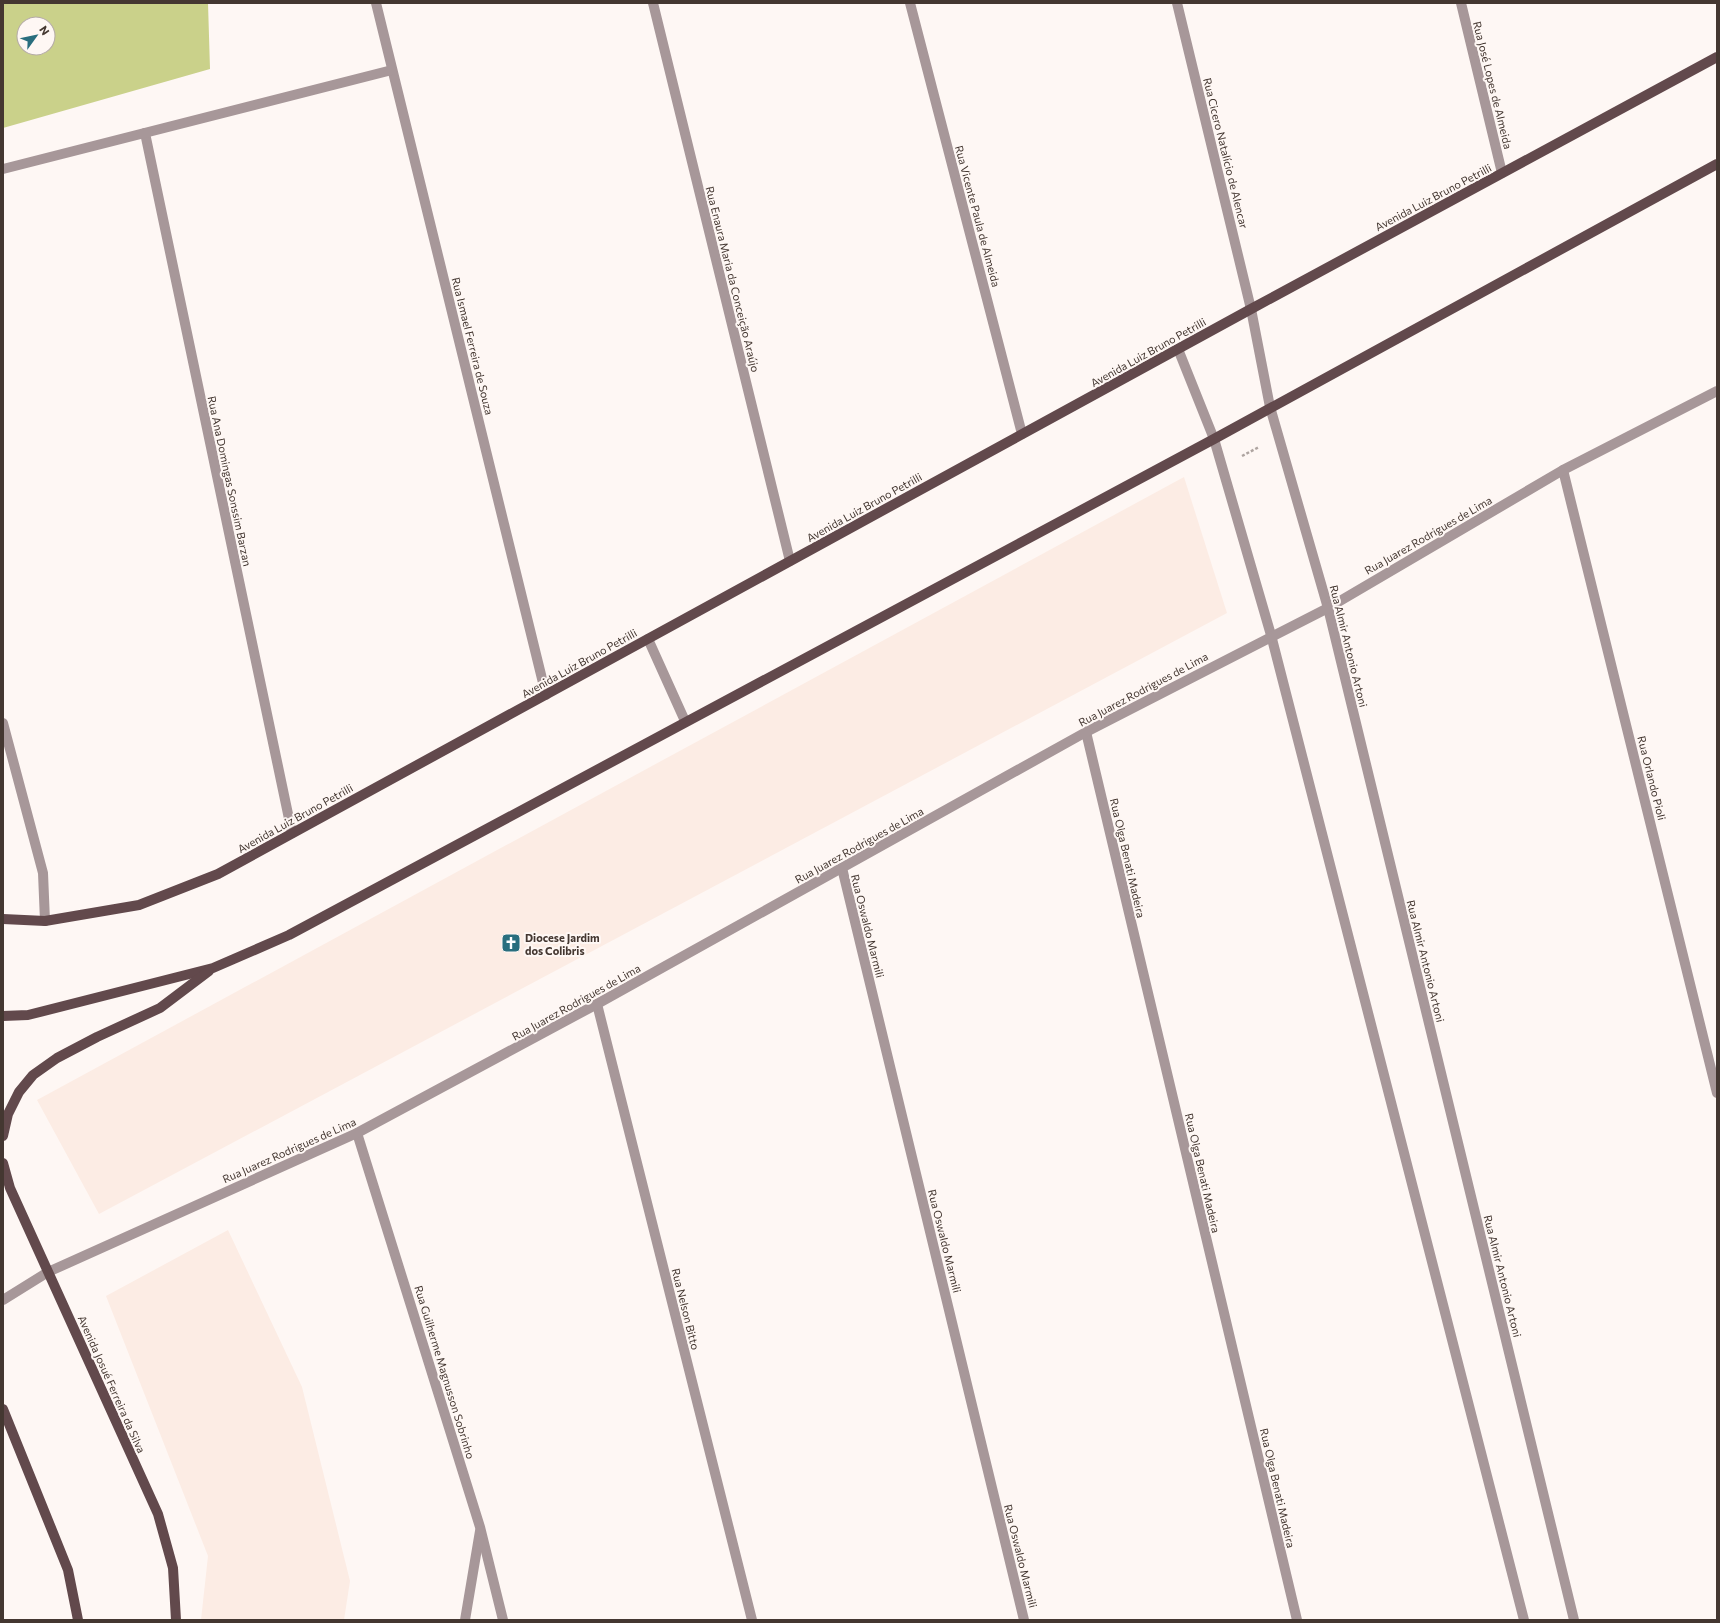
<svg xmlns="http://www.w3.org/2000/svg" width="1720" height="1623" font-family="Commissioner,sans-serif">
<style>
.built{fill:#fcece4}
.green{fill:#cad18a;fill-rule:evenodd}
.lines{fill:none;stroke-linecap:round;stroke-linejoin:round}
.path{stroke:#aea4a0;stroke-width:2.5;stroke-dasharray:3 2;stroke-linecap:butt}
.minor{stroke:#a79799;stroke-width:10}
.major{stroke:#62494c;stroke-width:10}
.labels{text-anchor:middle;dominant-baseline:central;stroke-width:4;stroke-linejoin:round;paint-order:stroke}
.street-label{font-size:11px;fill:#443731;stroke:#fef7f4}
.poi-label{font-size:11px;font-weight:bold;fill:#443731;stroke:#fef7f4;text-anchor:start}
</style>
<rect width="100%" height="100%" fill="#fef7f4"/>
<g class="built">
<polygon points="1184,477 1227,613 99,1214 37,1100"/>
<polygon points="228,1230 302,1387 350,1581 344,1620 201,1620 208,1556 106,1296"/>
</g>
<path class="green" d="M3,3H208L210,69L3,128ZM24,24H48V48H24Z"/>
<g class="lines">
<polyline class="path" points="1242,456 1259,447"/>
<g class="minor">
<polyline points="376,3 546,695"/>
<polyline points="653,3 790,561"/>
<polyline points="910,3 1022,434"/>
<polyline points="1177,3 1251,309 1270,407 1328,608 1574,1620"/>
<polyline points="1461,3 1502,173"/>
<polyline points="145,133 292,833"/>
<polyline points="3,169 392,70"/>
<polyline points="1178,349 1214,439 1271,635 1524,1620"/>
<polyline points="1563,470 1717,1093"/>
<polyline points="648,639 685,721"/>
<polyline points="3,723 43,873 45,921"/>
<polyline points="1086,732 1297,1620"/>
<polyline points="842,868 1024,1620"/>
<polyline points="597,1004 752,1620"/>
<polyline points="357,1133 480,1527 503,1620"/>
<polyline points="3,1300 48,1272 357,1133 597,1004 1086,732 1328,608 1563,470 1717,391"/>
<polyline points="465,1620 480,1531"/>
</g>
<g class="major">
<polyline points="3,919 45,921 139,905 218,874 1251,309 1717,57"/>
<polyline points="3,1016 28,1015 213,968 289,935 1214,439 1717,164"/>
<polyline points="3,1136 8,1114 19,1092 33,1075 57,1058 97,1037 160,1008 209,971"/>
<polyline points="3,1163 10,1188 158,1514 173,1568 176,1620"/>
<polyline points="3,1409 68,1570 78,1620"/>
</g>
</g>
<defs>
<g id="church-square" transform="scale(1)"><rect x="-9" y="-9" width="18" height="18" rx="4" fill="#296e7e" stroke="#fef7f4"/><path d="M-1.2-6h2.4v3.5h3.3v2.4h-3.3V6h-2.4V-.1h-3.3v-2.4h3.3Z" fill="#fff"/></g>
</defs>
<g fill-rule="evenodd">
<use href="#church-square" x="511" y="943"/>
</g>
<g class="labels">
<g class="street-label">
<text transform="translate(1493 85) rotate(76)">Rua José Lopes de Almeida</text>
<text transform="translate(1226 153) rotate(76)">Rua Cicero Natalício de Alencar</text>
<text transform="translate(1433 197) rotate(-28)">Avenida Luiz Bruno Petrilli</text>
<text transform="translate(978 216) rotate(75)">Rua Vicente Paula de Almeida</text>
<text transform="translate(733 279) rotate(76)">Rua Enaura Maria da Conceição Araújo</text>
<text transform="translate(473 346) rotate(76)">Rua Ismael Ferreira de Souza</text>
<text transform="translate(1148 352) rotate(-29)">Avenida Luiz Bruno Petrilli</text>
<text transform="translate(230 481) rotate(78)">Rua Ana Domingas Sonssim Barzan</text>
<text transform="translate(864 507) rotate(-29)">Avenida Luiz Bruno Petrilli</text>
<text transform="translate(1428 535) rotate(-30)">Rua Juarez Rodrigues de Lima</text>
<text transform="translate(1349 646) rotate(76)">Rua Almir Antonio Artoni</text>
<text transform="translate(579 663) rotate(-29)">Avenida Luiz Bruno Petrilli</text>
<text transform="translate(1143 689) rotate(-28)">Rua Juarez Rodrigues de Lima</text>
<text transform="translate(1652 778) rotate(76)">Rua Orlando Pioli</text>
<text transform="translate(295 818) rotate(-29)">Avenida Luiz Bruno Petrilli</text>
<text transform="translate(859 845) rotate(-29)">Rua Juarez Rodrigues de Lima</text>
<text transform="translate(1128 858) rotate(77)">Rua Olga Benati Madeira</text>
<text transform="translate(868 926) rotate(76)">Rua Oswaldo Marmili</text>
<text transform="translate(1426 961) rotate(76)">Rua Almir Antonio Artoni</text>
<text transform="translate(576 1002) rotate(-29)">Rua Juarez Rodrigues de Lima</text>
<text transform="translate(289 1150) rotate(-24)">Rua Juarez Rodrigues de Lima</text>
<text transform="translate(1203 1173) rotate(77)">Rua Olga Benati Madeira</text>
<text transform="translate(945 1241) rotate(76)">Rua Oswaldo Marmili</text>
<text transform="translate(1503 1276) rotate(76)">Rua Almir Antonio Artoni</text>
<text transform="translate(686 1309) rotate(76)">Rua Nelson Bitto</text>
<text transform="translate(445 1372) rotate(73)">Rua Guilherme Magnusson Sobrinho</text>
<text transform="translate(112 1384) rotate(66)">Avenida Josué Ferreira da Silva</text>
<text transform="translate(1278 1488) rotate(77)">Rua Olga Benati Madeira</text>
<text transform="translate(1021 1556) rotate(76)">Rua Oswaldo Marmili</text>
</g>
<g class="poi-label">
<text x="525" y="937">Diocese Jardim<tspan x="525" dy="13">dos Colibris</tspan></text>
</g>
</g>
<rect width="1720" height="1623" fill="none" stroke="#443731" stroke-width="8"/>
<g transform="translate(36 36) rotate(57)"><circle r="19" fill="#fef7f4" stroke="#b4aaa6"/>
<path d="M0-3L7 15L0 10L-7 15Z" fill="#296e7e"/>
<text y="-6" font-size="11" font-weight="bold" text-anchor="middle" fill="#443731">N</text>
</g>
</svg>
